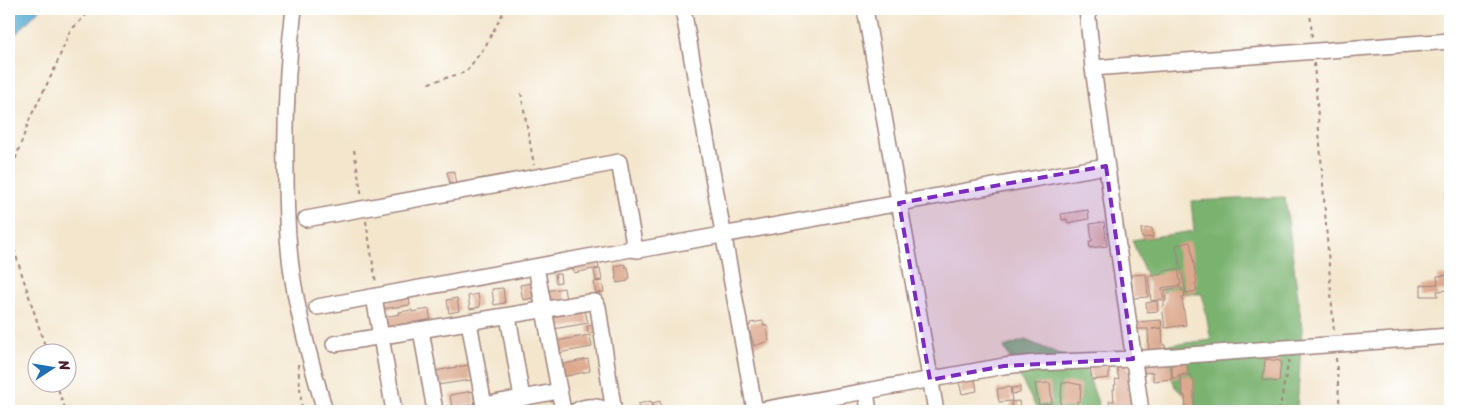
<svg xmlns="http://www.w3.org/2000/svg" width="1459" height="420" font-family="Sriracha,sans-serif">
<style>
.forest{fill:#7ab26f;stroke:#62684d}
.water{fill:#55abd2;stroke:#50657e}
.building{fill:#dca98e}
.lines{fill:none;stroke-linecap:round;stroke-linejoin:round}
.minor-casing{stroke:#9e827c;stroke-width:18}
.path{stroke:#9e827c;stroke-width:2;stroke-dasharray:4 4;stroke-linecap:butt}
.minor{stroke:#fff;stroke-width:15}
.marked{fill:#7b2cbf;fill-opacity:0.2;stroke:#7b2cbf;stroke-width:4;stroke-dasharray:10 6;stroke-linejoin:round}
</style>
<rect width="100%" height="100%" fill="#fff"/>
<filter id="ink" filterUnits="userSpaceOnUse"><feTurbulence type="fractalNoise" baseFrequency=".02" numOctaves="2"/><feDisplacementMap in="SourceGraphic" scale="10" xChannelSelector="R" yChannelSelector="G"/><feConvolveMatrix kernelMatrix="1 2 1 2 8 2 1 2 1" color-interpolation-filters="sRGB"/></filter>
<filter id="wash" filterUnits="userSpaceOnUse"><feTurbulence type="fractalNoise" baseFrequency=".0096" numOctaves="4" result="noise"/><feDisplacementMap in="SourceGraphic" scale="20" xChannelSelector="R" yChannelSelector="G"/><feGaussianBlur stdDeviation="1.12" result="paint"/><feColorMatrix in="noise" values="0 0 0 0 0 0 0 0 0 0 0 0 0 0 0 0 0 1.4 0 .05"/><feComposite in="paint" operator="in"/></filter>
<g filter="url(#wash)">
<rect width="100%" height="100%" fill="#f3e6cd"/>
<g class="forest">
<polygon points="1285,197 1302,328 1297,411 1201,411 1175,387 1161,346 1211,340 1202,294 1153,292 1132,240 1194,231 1191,201"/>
<polygon points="1025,340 1084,364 1101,411 1038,411 1004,347"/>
</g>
<polygon class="water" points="9,9 40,9 9,41"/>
<g id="blocks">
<g class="building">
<polygon points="454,171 456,186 451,187 447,172"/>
<polygon points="1088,210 1089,219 1067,223 1067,219 1062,220 1061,214"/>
<polygon points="1104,222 1107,246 1090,248 1089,241 1092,241 1090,224"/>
<polygon points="1152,228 1153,237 1142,238 1141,229"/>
<polygon points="1190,242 1197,283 1195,283 1197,291 1186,293 1176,245"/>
<polygon points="598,262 599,268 574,273 573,267"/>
<polygon points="625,264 625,267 628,267 630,278 628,279 628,281 617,283 615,266"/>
<polygon points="600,269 602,280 596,281 594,270"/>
<polygon points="1178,269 1181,285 1162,288 1164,299 1151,301 1148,276 1162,274 1162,271"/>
<polygon points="555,274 560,274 561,282 556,283"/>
<polygon points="1146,274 1148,297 1133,298 1131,275"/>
<polygon points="1450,275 1450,290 1437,291 1438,296 1421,296 1421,285 1438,284 1437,276"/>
<polygon points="602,281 604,292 596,293 594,282"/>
<polygon points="531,283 533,298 523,300 520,285"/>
<polygon points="1181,287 1182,291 1184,291 1185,297 1182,298 1186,325 1165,328 1162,306 1164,306 1164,301 1166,301 1165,290"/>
<polygon points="503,288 505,303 494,305 492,289"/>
<polygon points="564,288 566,300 548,303 546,291"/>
<polygon points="478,294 480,307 470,309 468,296"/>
<polygon points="409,297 410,305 382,309 381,302"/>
<polygon points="457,298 459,311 449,313 447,300"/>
<polygon points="1157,301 1158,311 1147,312 1146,303"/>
<polygon points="429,309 431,324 386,331 384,317 400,314 399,312 412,310 412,312"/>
<polygon points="585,311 588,323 553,329 551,317"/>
<polygon points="1161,320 1162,328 1152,329 1162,328 1163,345 1165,345 1165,350 1149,351 1148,329 1136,329 1136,322"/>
<polygon points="763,321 764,326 767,325 769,341 754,346 748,326 750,326 750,323"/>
<polygon points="595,324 597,332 588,333 587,326"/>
<polygon points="590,335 592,347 558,353 556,341"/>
<polygon points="588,359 590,371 562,377 559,365"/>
<polygon points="1265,359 1281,361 1279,382 1263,380"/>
<polygon points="1170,360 1172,379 1153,381 1153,372 1144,373 1143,362"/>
<polygon points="1187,361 1188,373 1178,375 1178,378 1172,378 1172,362"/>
<polygon points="1127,363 1134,411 1127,411 1126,408 1111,411 1109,401 1114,401 1113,389 1115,389 1114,385 1116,385 1115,380 1119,379 1116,365"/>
<polygon points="468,365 471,380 437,385 435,371"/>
<polygon points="1109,365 1109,378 1092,380 1090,367"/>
<polygon points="1191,375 1191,379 1194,379 1194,411 1186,411 1185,396 1183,396 1180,376"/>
<polygon points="975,379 977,391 962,394 959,382"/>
<polygon points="1067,382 1081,385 1080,401 1077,401 1077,408 1060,407 1062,383 1067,383"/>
<polygon points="1050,383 1052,403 1039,405 1035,384"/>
<polygon points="1010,387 1012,401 999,402 997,389"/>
<polygon points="1020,387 1020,393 1012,394 1011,388"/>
<polygon points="473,391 475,404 452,408 450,395"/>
<polygon points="651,401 652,411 639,411 638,404"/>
<polygon points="660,401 662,411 654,411 652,403"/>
<polygon points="1019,401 1020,411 1012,411 1011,402"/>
<polygon points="548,407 549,411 528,411 528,410"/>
</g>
</g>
</g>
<g filter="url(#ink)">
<use href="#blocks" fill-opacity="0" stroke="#9e827c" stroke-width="1"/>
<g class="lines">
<g class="minor-casing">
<g id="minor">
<path d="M294,9C287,63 285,117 286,172C286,206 287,240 292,274C299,321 312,366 325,411"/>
<polyline points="683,9 755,411"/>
<polyline points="865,9 936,411"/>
<polyline points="1087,9 1093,68 1141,411"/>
<polyline points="1093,68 1450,41"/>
<polyline points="306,219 619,162 635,249"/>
<polyline points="536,267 563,411"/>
<polyline points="374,297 394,411"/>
<polyline points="317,307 631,249 638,250 1106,166"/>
<polyline points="508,316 522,398"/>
<polyline points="469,322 485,411"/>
<polyline points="421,330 435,411"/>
<polyline points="334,344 590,302 595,302 598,307 613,406 610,411"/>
<polyline points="866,392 869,411"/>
<polyline points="484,405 559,391"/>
<path d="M576,411C587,405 598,406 609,411"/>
<polyline points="756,411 1004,366 1035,363 1133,359 1450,336"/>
</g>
</g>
<g class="path">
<polyline points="1310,9 1312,39"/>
<polyline points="1314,63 1334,333"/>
<polyline points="429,83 466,72 486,45 505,9"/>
<polyline points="521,93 534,165"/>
<polyline points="354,150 362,197"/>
<polyline points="9,190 9,177 30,118 54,70 70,31 87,14 100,9"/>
<polyline points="366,221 376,283"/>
<polyline points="9,234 47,352"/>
<polyline points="1336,358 1340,411"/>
<polyline points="298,364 302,411"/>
<polyline points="56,382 63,404 67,411"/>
<polyline points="1279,411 1289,359"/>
</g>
<use href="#minor" class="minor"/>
</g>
</g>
<path class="marked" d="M1106,166L1133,359L1004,366L930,380L899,203Z"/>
<rect width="1459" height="420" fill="none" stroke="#fff" stroke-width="30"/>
<g transform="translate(52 368) rotate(78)"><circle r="24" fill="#ffffff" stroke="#b7a5aa"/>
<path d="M0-4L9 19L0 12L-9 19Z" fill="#1f6fb2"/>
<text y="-8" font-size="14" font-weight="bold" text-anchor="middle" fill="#4a1f2b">N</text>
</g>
</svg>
